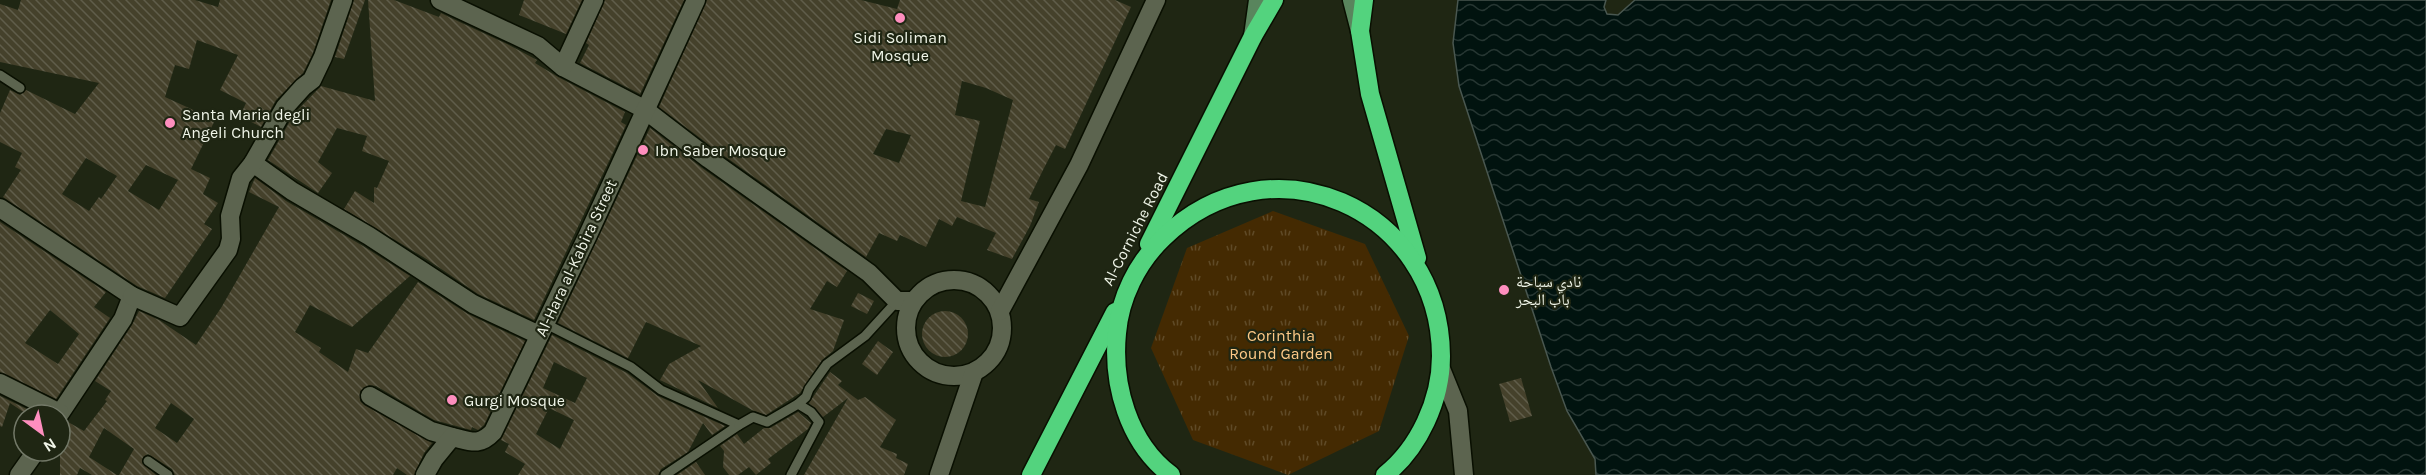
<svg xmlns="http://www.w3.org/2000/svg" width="2426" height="475" font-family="Karla,'Noto Naskh Arabic',sans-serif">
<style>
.park{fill:url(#park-tufts)}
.water{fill:url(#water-waves);stroke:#495750;stroke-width:1.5}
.building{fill:url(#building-back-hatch);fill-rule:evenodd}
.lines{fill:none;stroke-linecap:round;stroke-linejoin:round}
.lane-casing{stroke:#090f01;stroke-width:12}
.street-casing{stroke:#090f01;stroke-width:21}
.secondary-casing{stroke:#090f01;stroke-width:21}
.highway-casing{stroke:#090f01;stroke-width:21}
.lane{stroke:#5c644f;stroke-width:9}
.street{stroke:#5c644f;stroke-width:18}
.secondary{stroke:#59855d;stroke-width:18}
.highway{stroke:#53d37e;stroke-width:18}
.poi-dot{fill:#fd8ebe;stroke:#1f2613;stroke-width:2}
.labels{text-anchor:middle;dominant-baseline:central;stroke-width:4.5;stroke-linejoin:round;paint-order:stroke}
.poi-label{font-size:16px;fill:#f0f5e8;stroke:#1f2613;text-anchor:start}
.street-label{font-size:16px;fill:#f0f5e8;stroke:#1f2613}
.park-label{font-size:16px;fill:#feca87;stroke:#1f2613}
</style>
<defs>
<pattern id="park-tufts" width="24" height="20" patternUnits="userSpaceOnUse" patternTransform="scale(1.5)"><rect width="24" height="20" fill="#442a02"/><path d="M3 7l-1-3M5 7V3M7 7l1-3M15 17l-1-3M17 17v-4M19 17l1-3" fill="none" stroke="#5f4a27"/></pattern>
<pattern id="water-waves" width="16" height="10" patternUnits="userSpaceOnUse" patternTransform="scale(1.5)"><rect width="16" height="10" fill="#01130f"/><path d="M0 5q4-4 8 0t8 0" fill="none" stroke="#263632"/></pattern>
<pattern id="building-back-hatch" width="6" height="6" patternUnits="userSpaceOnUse" patternTransform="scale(1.5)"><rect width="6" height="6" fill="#45412b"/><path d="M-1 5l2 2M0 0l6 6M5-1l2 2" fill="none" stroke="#605d4a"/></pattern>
</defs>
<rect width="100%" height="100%" fill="#1f2613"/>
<polygon class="park" points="1273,211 1365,244 1409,336 1379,431 1288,475 1193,440 1151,348 1187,248"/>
<polygon class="water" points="1458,0 1606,0 1604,7 1607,14 1618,15 1635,0 2426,0 2426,475 1596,475 1595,459 1567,411 1551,367 1459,86 1453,43"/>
<g class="building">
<path d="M21,0H195L218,7L220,0H331L313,53L303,73L276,100L261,127L240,116L246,103L220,90L238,55L197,40L189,69L175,65L165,97L215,120L191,169L210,178L203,194L218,203L204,224L212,229L165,298L137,286L3,197L21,170L15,167L22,153L0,142V113L10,90L20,95L26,90L75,114L99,83L0,62V4L18,10ZM86,158L117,176L101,199L99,197L89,211L62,194ZM146,165L178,180L159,210L128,191Z"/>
<polygon points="354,0 365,0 344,59 335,57"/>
<polygon points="368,0 394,0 439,17 441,13 451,18 507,44 537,60 535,63 558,77 625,112 621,122 626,125 534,320 478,294 428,260 344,209 355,191 374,203 374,187 377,188 389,161 362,151 367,136 337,128 318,162 332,173 318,193 268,160 294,114 321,86 375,101"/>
<polygon points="524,0 582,0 566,34 519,15"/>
<polygon points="605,0 684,0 640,94 580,63 589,45 586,43"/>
<path d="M707,0H861L897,9L900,0H1115L1131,7L1065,149L1056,145L1043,170L1029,199L1039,202L1030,226L1012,259L987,250L996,233L957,217L952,226L939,219L926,247L900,235L897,241L879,233L866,257L716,150L659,107ZM962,81L986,88L1013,100L985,207L961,201L980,121L955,115ZM886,129L911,135L899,163L873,154Z"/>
<polygon points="650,128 702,168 847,271 837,287 827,281 810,309 844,320 833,351 822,360 800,393 766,415 752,410 698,380 718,408 660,380 669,364 701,346 646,322 628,358 558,323"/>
<path d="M255,178L286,201L363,246L410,276L352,327L310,305L295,332L321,348L319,352L348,372L356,349L368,353L418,282L468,314L525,341L484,425L478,430L472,427L471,430L434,420L376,386L369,385L360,391V401L364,405L432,443L424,453L414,475H407L397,468L393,475H175L172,469L148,454L143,457L142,463L156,475H119L134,449L104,428L89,457L117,475H92L80,468L77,475H60V426L68,422L84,431L107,401L105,400L111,391L95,381L132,325L139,311L159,320L196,345L221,308L279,207L249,192ZM171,403L194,419L177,443L155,428Z"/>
<path d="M0,222L106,292L94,307L110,318L56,399L0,372ZM50,310L79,334L58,364L25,343Z"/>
<polygon points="858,293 874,301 867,314 851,306"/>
<circle cx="945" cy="334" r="23"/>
<path d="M552,335L627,373L658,396L725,426L712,435L703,423L688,452L661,469L658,475H518L525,464L505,452L509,444L501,440ZM554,362L587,378L575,403L543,388ZM549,408L574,420L560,449L536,434Z"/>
<polygon points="878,341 893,352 877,375 862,364"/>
<polygon points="830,372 842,381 838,385 858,400 865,397 896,420 880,447 897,454 896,458 908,464 904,475 804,475 848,398 823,417 809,403"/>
<polygon points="1521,378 1532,416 1510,422 1499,384"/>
<polygon points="0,396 39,415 28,415 10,403 2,427 0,426"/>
<polygon points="798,412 811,423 808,429 768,459 771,463 756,475 749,467 738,475 729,475 723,467 724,451 720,446 737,434 744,444 764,428 770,428"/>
<polygon points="696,462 705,475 677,475"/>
</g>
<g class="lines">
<g class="lane-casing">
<g id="lane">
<polyline points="0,75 20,88"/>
<polyline points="544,323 631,367 661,390 739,425 665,475"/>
<polyline points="739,425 753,417 767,422 798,404"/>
<polyline points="148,461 168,475"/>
<polyline points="791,475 819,422 811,412 798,404 806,397 809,389 827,364 865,336 897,301"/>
</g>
</g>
<g class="street-casing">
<g id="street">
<polyline points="440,0 538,46 563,67 644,109 709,159 869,273 897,301 914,301"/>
<polyline points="563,67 594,0"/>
<polyline points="253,163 292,191 369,236 473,304 539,335"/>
<polyline points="0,208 132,296 123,319 59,415"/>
<circle cx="954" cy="328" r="48"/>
<polyline points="132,296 180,317 228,250 231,239 230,216 241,178 253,163 285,107 303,87 312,80 323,57 343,0"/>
<polyline points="1000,311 1079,165 1156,0"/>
<polyline points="1441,369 1458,411 1464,475"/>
<polyline points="0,383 60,413"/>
<polyline points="370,396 431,431 452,437"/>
<polyline points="19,475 36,451"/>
<path d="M425,475L434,459L452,437C470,441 479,447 493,432L587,237L696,0"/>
<polyline points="939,475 974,372"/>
</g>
</g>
<g class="secondary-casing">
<g id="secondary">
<polyline points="1352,0 1360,31"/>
<polyline points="1253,36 1258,0"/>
</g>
</g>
<g class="highway-casing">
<g id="highway">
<polyline points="1364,0 1360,31 1370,94 1417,258"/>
<polyline points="1149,244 1253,36 1274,0"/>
<polyline points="1031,475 1115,312"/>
<path d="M1171,475C1128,443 1112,384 1117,333C1120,298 1137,263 1163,238C1270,133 1440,208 1441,356C1441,400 1419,448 1385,475"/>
</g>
</g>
<use href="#lane" class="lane"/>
<use href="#street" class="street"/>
<use href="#secondary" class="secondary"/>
<use href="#highway" class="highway"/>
</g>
<g class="poi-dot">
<circle cx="900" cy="18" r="6"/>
<circle cx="170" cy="123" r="6"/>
<circle cx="643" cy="150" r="6"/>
<circle cx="1504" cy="290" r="6"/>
<circle cx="452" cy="400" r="6"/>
</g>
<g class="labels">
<g class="poi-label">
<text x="900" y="37" text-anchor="middle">Sidi Soliman<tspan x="900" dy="18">Mosque</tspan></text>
<text x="182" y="114">Santa Maria degli<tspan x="182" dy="18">Angeli Church</tspan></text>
<text x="655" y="150">Ibn Saber Mosque</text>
<text x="1516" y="281">نادي سباحة<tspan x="1516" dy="18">باب البحر</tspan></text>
<text x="464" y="400">Gurgi Mosque</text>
</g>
<g class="street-label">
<text transform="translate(1135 229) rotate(-63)">Al-Corniche Road</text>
<text transform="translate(576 258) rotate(-65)">Al-Hara al-Kabira Street</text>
</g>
<g class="park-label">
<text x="1281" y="335">Corinthia<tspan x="1281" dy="18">Round Garden</tspan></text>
</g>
</g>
<g transform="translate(42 433) rotate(147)"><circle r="28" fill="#1f2613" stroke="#737968" stroke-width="1.5"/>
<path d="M0-4.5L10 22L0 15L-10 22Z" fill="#fd8ebe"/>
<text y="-9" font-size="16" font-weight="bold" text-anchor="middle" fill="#f0f5e8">N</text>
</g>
</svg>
